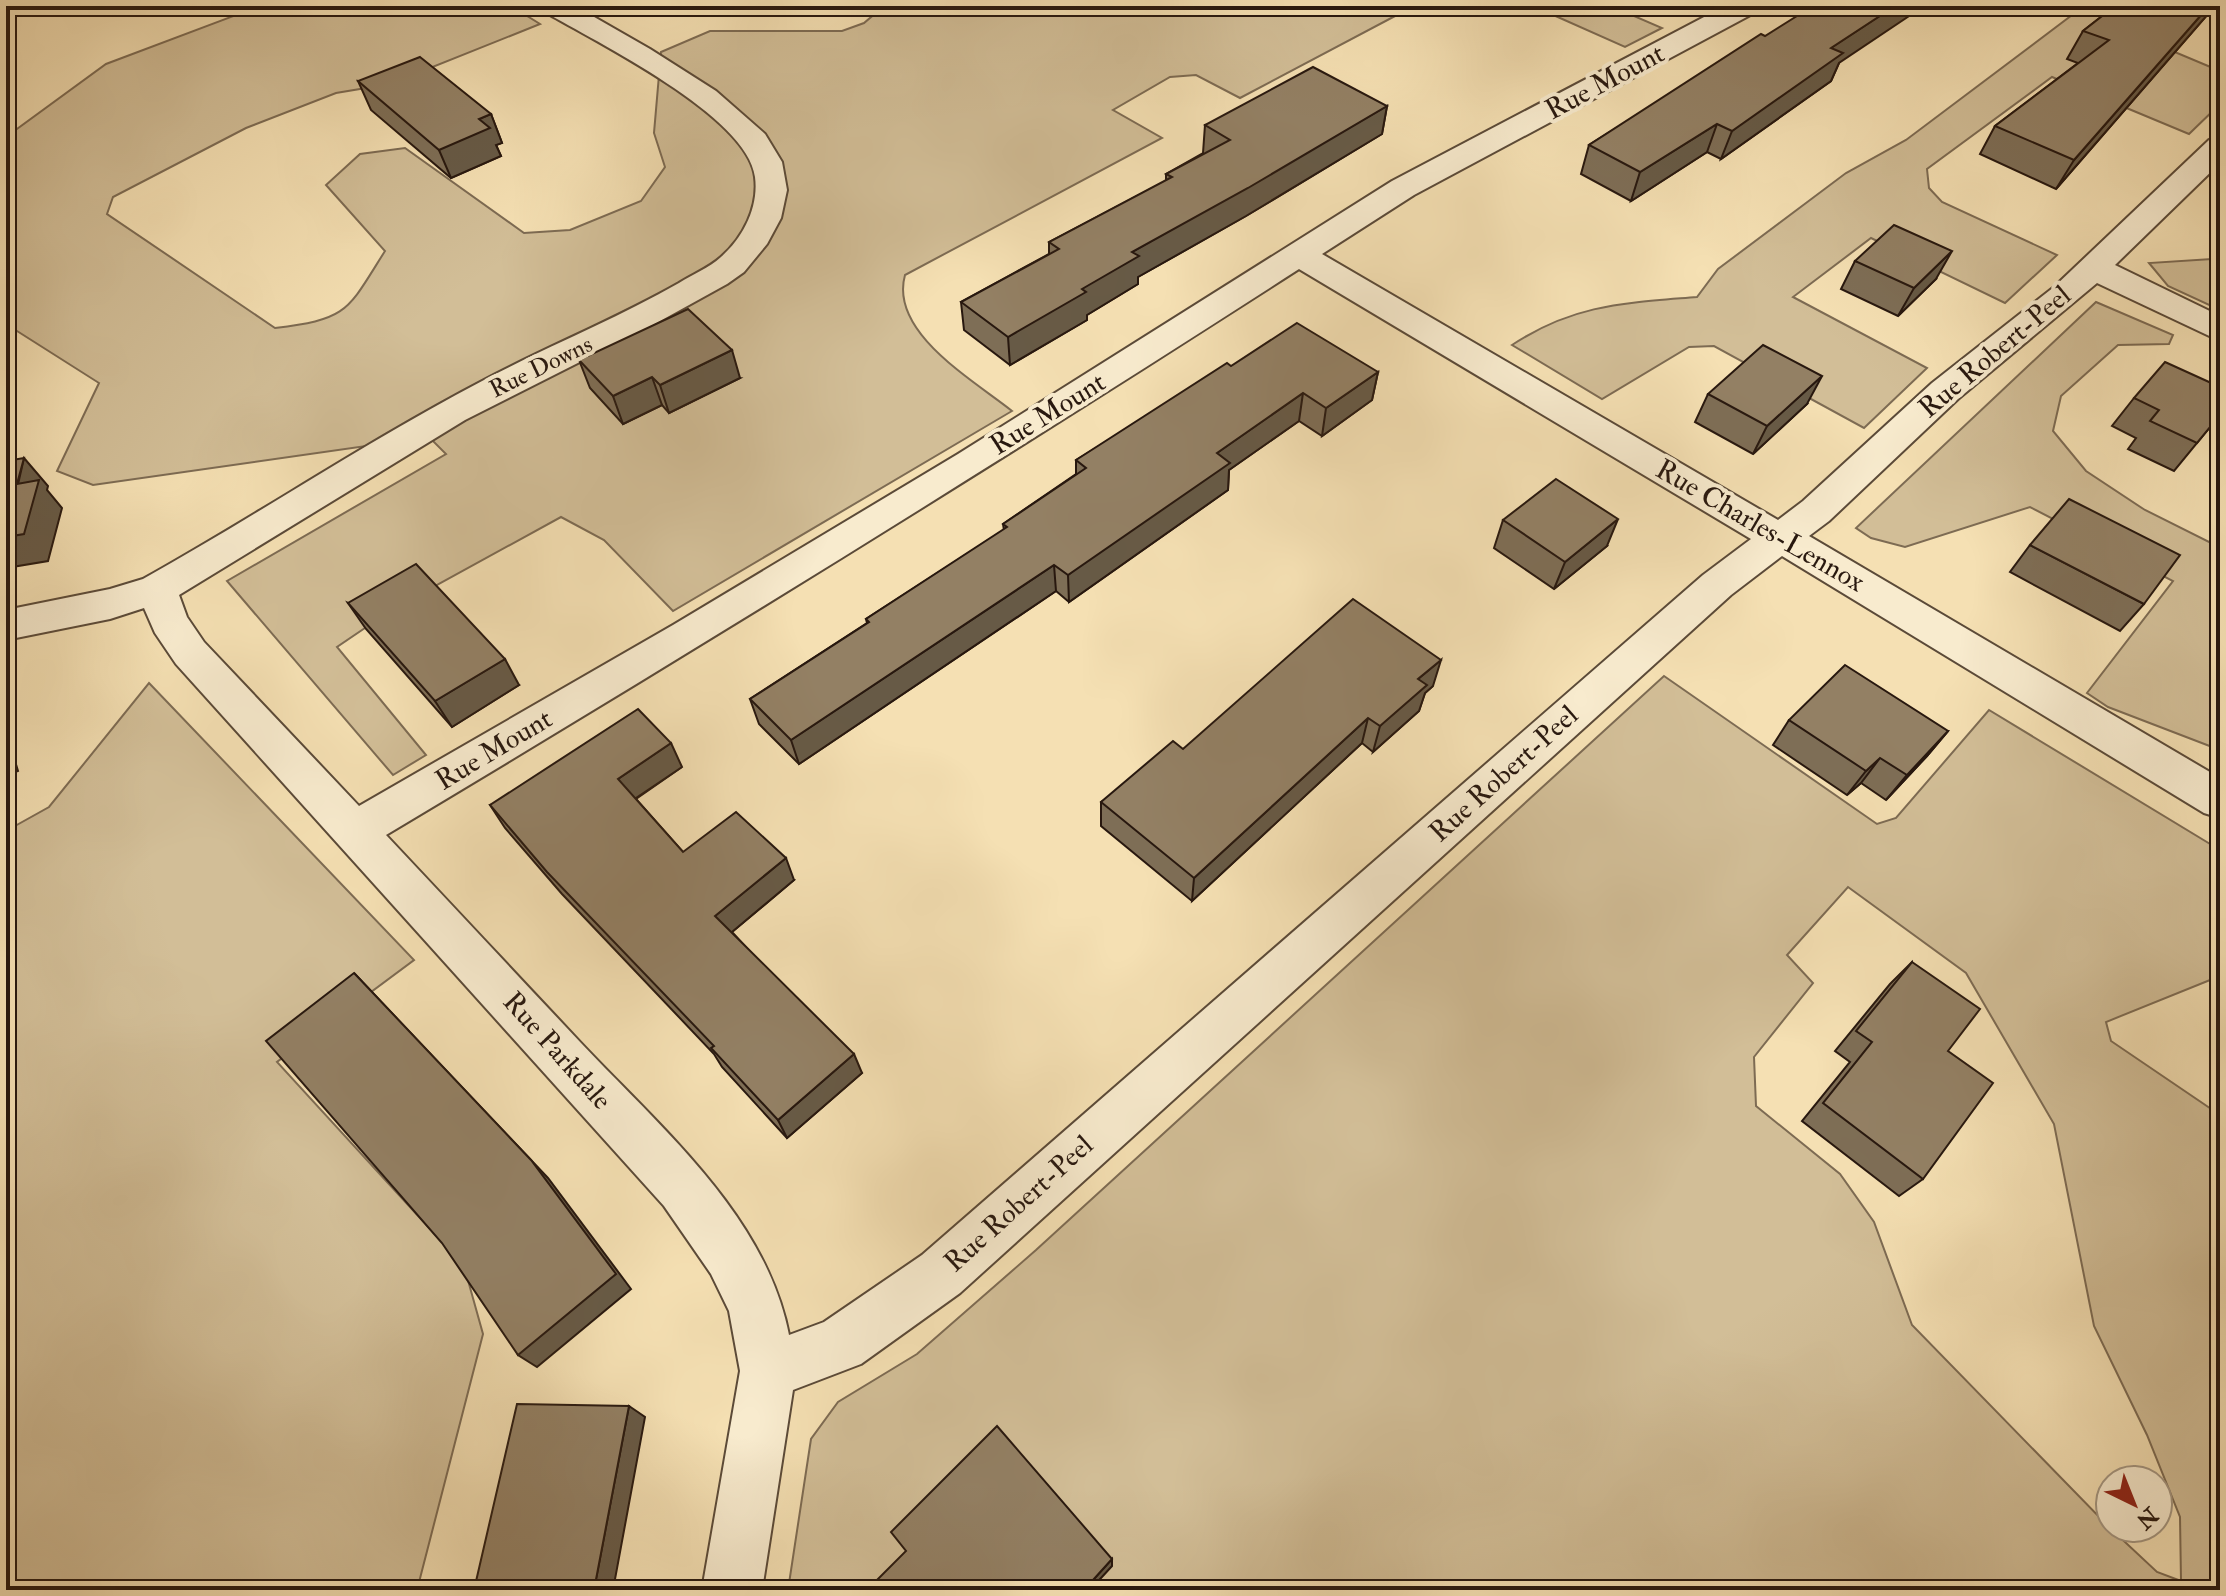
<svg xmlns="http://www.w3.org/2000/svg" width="2226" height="1596" font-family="'IM FELL Double Pica',serif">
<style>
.green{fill:#d2be97;stroke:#7d6b53;stroke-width:2;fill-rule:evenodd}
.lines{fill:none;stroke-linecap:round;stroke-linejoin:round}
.street-casing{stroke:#5b4a38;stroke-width:4}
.street{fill:#f8ebce;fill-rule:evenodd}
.wall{fill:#7e6e56;stroke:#28180f;stroke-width:2}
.shaded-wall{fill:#675a46;stroke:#28180f;stroke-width:2}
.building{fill:#938064;stroke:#28180f;stroke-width:2}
.labels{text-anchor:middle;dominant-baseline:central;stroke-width:8;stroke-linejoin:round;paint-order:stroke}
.far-street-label{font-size:24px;fill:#28180f;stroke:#f8ebce}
.street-label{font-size:28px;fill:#28180f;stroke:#f8ebce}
</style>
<rect width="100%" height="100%" fill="#f5e0b3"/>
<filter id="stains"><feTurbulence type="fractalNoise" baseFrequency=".0025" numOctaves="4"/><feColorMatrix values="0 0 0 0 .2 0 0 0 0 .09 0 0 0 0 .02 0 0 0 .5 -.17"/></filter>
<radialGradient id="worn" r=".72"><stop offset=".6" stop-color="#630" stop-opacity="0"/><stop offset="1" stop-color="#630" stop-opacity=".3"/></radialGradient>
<g class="green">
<path d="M260,6H511L540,24L390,84L336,93L246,128L113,197L107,214L275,328C349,319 347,311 385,251L326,185L360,154L405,148L524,233L570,230L641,201L665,167L654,133L661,52L710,31H842L864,23L884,6H1414L1240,98L1196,75L1170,77L1113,110L1162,138L905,275C889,332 973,380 1012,411L673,611L604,540L561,517L393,609L337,647L426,755L393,775L227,581L446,454L429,437L93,485L57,471L99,383L6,324V137L106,64Z"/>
<polygon points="1533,6 1611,6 1662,28 1625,47"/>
<path d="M2084,6H2155L2127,32L2220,71V104L2189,134L2052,77L1927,169L1929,188L1942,202L2057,255L2005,303L1871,238L1793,297L1927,368L1864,428L1714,346L1689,347L1602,399L1512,345C1574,304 1625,303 1697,297L1718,269L1846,173L1906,140Z"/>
<polygon points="2212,259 2220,263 2220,310 2168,286 2149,263"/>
<polygon points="2096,302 2173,335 2169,344 2118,345 2061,396 2053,431 2086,471 2145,510 2215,545 2220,539 2220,750 2108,707 2087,693 2173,581 2030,507 1905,547 1871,538 1856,528"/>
<path d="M1664,676L1877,824L1896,818L1989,710L2220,850V976L2106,1022L2111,1041L2220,1115V1590H788L811,1439L838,1402L917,1354L1036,1250ZM1848,887L1966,973L2054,1124L2094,1326L2147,1435L2180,1517L2181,1581L2157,1572L2110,1528L1912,1325L1874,1222L1840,1174L1756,1106L1754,1057L1813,983L1787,955Z"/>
<polygon points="149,683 414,960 277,1062 464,1266 483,1334 417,1590 6,1590 6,831 49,807"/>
</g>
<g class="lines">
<g class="street-casing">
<path id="street" d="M541,6H575L650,49L716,91L765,134L782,162L787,190L781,218L767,244L744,272L727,284L651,326L465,420L179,595L187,617L204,642L359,806L673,625L958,454L1392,181L1725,6H1760L1756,12L1414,195L1322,254L1778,520L1803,501L1932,383L2054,287L2209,140L2220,137V163L2115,265L2220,316V341L2097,283L1958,399L1829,521L1809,536L2220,778V818L2204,813L1782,556L1731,595L960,1293L861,1364L793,1390L762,1590H702L740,1371L729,1311L711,1274L664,1206L176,664L155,633L144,608L110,619L6,640V610L110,589L143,579C258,515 367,441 484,380C548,346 616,319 679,283C693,274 709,268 721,257C743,238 759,207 755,177C748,116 596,42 545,12ZM1299,269L1751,539L1703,575L922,1255L824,1322L789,1335C766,1216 661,1128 581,1043C516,974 451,904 386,835C694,651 998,463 1299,269Z"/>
</g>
<use href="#street" class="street"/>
</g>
<g class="wall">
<polygon points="1939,6 1955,6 1949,10"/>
<polygon points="2115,6 2215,6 2056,189 1980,154 1995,126 2078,63 2067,59 2083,31"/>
<polygon points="1765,36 1839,63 1831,81 1721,159 1707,152 1631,201 1581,174 1589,145"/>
<polygon points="358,81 491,114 502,143 496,145 501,156 451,178 371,110"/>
<polygon points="1387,106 1382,134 1246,216 1138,277 1138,284 1087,315 1087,320 1010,365 964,330 961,302 1049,254 1049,242 1166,181 1166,174 1203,153 1205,125"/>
<polygon points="1855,261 1936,279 1898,316 1841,289"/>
<polygon points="579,360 740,378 669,413 662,405 623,424 590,388"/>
<polygon points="1231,366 1378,372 1372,400 1322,436 1299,421 1229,470 1228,490 1069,602 1056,591 799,764 759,724 750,699 867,623 866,619 1004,530 1003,524 1076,474 1076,460"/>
<polygon points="1708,394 1807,404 1753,454 1695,422"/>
<polygon points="2134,398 2220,415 2174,471 2128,449 2136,438 2112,426"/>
<polygon points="1503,520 1607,546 1554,589 1494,548"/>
<polygon points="2030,545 2144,604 2120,631 2010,572"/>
<polygon points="348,603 519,685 452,727 366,629"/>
<polygon points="1433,686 1425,693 1419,711 1373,752 1362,743 1192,901 1101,826 1101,802 1183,749"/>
<polygon points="1789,720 1948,731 1927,756 1886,800 1861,783 1847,795 1773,745"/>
<polygon points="682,767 636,799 683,852 794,880 732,932 862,1073 787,1138 722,1067 714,1054 562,894 505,828 490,805"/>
<polygon points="1912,962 1923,1179 1899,1196 1802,1121 1850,1062 1835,1051 1890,984"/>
</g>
<g class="shaded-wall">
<polygon points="1895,6 1924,6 1839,63 1831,81 1721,159 1732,131 1831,48"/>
<polygon points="2209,6 2215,6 2056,189 2074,160"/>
<polygon points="1387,106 1382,134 1246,216 1138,277 1138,284 1087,315 1087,320 1010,365 1008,337 1082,289 1132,252"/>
<polygon points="491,114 502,143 496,145 501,156 451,178 439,150 479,119"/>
<polygon points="1717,124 1707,152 1631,201 1640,172"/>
<polygon points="1952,251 1936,279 1898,316 1914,288"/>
<polygon points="732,350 740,378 669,413 660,385"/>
<polygon points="1378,372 1372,400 1322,436 1326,408"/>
<polygon points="1822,376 1807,404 1753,454 1767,426"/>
<polygon points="652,377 662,405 623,424 613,396"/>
<polygon points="1303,393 1299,421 1229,470 1228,490 1069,602 1068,575 1217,453"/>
<polygon points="24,458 48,486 47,490 62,508 48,561 6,568 6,537"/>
<polygon points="1618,519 1607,546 1554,589 1565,562"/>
<polygon points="1054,565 1056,591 799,764 791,740"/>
<polygon points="505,659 519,685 452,727 435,701"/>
<polygon points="1441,660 1433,686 1425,693 1419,711 1373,752 1380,726 1418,679"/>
<polygon points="1368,718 1362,743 1192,901 1194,878"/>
<polygon points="6,731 18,771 6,776"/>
<polygon points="1948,731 1927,756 1886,800 1907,775"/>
<polygon points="671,743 682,767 630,802 618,779"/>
<polygon points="1880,758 1861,783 1847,795 1866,771"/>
<polygon points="786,858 794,880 726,937 715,916"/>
<polygon points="354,973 548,1178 631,1289 537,1367 518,1355"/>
<polygon points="854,1054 862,1073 787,1138 778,1120"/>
<polygon points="629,1406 645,1417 613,1590 594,1590"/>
<polygon points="1112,1559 1112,1566 1090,1590 1084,1590"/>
</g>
<g class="building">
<polygon points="1813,6 1895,6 1831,48 1843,53 1732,131 1717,124 1640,172 1589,145 1761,34 1765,36"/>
<polygon points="2115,6 2209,6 2074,160 1995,126 2109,40 2083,31"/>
<polygon points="420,57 491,114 479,119 490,128 439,150 358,81"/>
<polygon points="1313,67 1387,106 1248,188 1132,252 1139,256 1082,289 1086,292 1008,337 961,302 1059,249 1049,242 1172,177 1166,174 1230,140 1205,125"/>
<polygon points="1894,225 1952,251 1914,288 1855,261"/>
<polygon points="688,309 732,350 660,385 652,377 613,396 579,360"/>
<polygon points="1297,323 1378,372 1326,408 1303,393 1217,453 1230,463 1068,575 1054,565 791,740 750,699 869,622 866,619 1007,527 1003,524 1086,468 1076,460 1227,363 1231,366"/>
<polygon points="1763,345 1822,376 1767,426 1708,394"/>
<polygon points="2165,362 2220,387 2220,415 2197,443 2150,421 2159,410 2134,398"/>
<polygon points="24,458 17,484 39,480 24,534 6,537 6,461"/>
<polygon points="1556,479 1618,519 1565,562 1503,520"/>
<polygon points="2069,499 2180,555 2144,604 2030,545"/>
<polygon points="416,564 505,659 435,701 348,603"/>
<polygon points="1353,599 1441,660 1418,679 1427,685 1380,726 1368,718 1194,878 1101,802 1173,741 1183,749"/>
<polygon points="1845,665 1948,731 1907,775 1880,758 1866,771 1789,720"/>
<polygon points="638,709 671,743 618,779 683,852 736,812 786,858 715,916 854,1054 778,1120 711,1048 714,1046 547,872 490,805"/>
<polygon points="1912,962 1980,1009 1948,1051 1993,1083 1923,1179 1823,1103 1872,1042 1856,1031"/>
<polygon points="354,973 531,1160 616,1274 518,1355 442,1243 266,1041"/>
<polygon points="517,1404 629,1406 594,1590 474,1590"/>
<polygon points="997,1426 1112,1559 1084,1590 867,1590 906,1551 891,1532"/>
</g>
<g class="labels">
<g class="far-street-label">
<text transform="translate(541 367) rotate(-26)">Rue Downs</text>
</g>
<g class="street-label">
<text transform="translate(1605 82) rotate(-28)">Rue Mount</text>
<text transform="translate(1995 352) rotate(-40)">Rue Robert-Peel</text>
<text transform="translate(1048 414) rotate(-32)">Rue Mount</text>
<text transform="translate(1760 526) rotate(30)">Rue Charles-Lennox</text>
<text transform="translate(494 750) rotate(-31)">Rue Mount</text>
<text transform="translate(1504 774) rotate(-42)">Rue Robert-Peel</text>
<text transform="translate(557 1051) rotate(48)">Rue Parkdale</text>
<text transform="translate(1019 1204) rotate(-42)">Rue Robert-Peel</text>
</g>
</g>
<rect width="2226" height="1596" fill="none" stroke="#f5e0b3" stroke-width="32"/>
<rect x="8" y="8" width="2210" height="1580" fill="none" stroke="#28180f" stroke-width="4"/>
<rect x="16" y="16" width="2194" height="1564" fill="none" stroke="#28180f" stroke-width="2"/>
<g transform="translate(2134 1504) rotate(137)"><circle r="38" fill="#f8ebce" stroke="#a59782" stroke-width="2"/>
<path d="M0-6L14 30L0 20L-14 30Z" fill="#8f2418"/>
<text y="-12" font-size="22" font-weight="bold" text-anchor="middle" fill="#28180f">N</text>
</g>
<rect width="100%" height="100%" filter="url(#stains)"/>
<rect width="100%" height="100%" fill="url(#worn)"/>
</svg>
